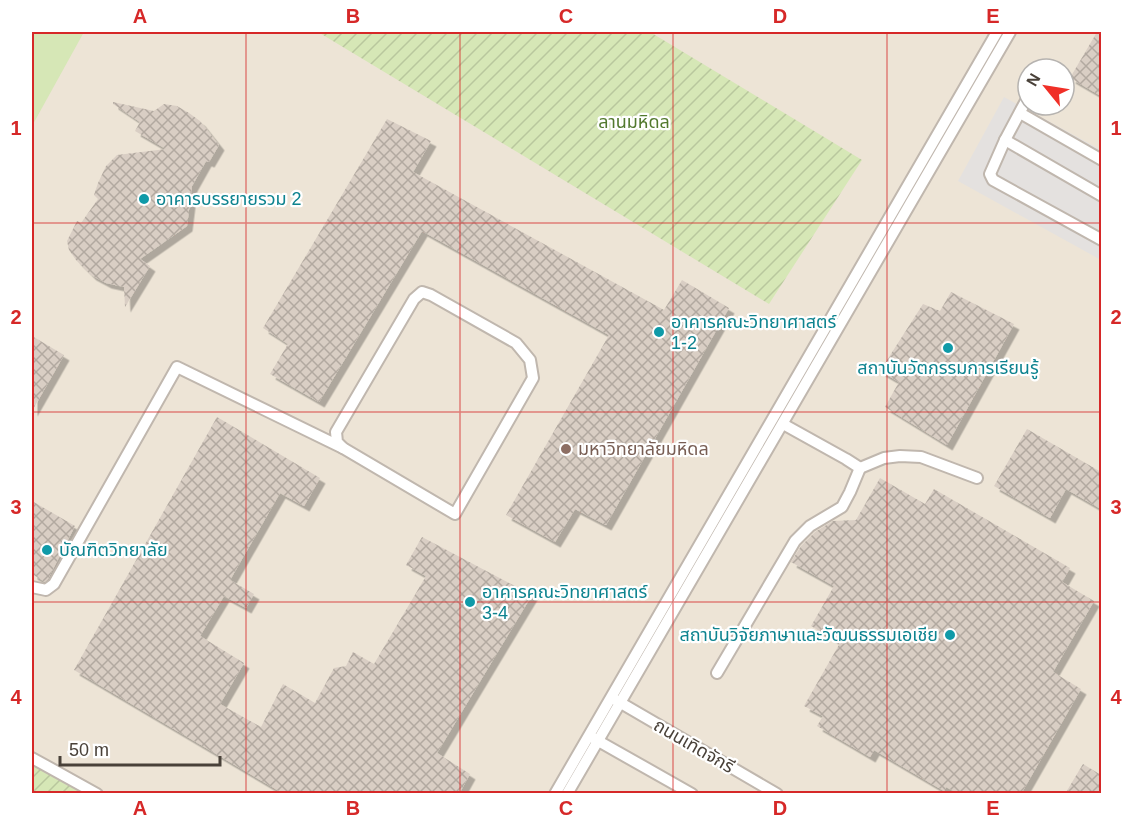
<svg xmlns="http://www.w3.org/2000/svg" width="1133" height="825" font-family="Arial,'Noto Sans Thai',sans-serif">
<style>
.education{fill:#ede4d6;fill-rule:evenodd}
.park{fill:#d6e7b6}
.garden{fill:url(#garden-furrows)}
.parking{fill:#e4e1df}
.building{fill:url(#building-cross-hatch);filter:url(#shadow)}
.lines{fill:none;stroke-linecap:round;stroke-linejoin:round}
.lane-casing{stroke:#c0b7ae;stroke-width:14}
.lane{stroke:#fff;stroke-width:10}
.grid{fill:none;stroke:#d62828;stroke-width:1.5;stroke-opacity:0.55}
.culture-dot{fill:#0f9aa8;stroke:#fff;stroke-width:2}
.education-dot{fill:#8d6e63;stroke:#fff;stroke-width:2}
.labels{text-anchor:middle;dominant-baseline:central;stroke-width:4.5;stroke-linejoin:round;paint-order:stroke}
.park-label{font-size:18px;fill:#52792e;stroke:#fff}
.culture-label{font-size:18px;fill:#0d838f;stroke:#fff;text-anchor:start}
.education-label{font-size:18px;fill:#785e54;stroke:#fff;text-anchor:start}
.street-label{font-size:18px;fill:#494139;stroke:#fff}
.neatline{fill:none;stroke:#d62828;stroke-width:2}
.grid-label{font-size:20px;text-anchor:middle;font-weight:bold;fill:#d62828}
</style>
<defs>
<pattern id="garden-furrows" width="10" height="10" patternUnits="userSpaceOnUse" patternTransform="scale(1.5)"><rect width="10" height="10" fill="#d6e7b6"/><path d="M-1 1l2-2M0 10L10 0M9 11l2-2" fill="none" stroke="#b9c79d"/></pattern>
<pattern id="building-cross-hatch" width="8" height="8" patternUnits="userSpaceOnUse" patternTransform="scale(1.5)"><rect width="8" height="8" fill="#d9cec4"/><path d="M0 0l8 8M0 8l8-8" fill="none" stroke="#b2a9a0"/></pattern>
<filter id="shadow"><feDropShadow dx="5.5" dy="5.5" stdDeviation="0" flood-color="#0004"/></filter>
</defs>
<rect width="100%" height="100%" fill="#f5f1eb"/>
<path class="education" d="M32,32H1101V793H32ZM1028,69H1064V105H1028Z"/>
<polygon class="park" points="32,32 84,32 32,126"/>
<g class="garden">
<polygon points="318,32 650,32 862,160 769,304"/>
<polygon points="32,758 97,793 32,793"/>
</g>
<polygon class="parking" points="1004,97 1101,150 1101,260 958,181"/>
<g class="building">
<polygon points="1097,32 1101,32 1101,96 1070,78"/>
<polygon points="113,102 154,111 164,104 177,106 189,113 200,121 219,145 209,162 206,161 192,186 187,226 140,259 150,266 125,307 124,287 106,283 91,275 76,260 69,250 67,241 77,221 81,223 98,199 94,195 98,183 106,166 117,155 166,149 135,131 140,122 113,104"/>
<polygon points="387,119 431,141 413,172 664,310 682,280 729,308 606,525 575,509 555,542 506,515 609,335 422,231 319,402 270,374 288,344 263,328"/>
<polygon points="951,292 1014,324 947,445 885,407 899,382 880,371 923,304 940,311"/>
<polygon points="32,336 64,355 32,411"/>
<polygon points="217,417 320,478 304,506 280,493 230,580 254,594 246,608 224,596 200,636 244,663 220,704 261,727 283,684 315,703 334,668 346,666 353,652 374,664 426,576 406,565 422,537 532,595 437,753 470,774 459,794 284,794 74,670"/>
<polygon points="1027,429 1101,472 1101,509 1066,489 1050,518 994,486"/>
<polygon points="880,478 925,504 934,489 1070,568 1062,582 1094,601 1053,672 1081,689 1021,794 959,794 946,787 944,791 874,750 870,757 817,726 823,716 804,706 840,643 811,626 834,586 791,562 801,546 815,532 833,521 856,520"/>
<polygon points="32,501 75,526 48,579 45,582 32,574"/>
<polygon points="1083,764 1101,775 1101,794 1065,794"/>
</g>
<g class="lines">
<g class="lane-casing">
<g id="lane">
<polyline points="1028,97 1005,140 990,174 993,180 1102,240"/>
<polyline points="1020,113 1102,160"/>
<polyline points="1005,140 1102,196"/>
<polygon points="422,292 431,295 516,343 530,360 533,378 455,514 343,448 337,442 336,432 414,299"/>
<polyline points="860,468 884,458 900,456 921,457 977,478"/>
<polyline points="32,587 46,590 54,584 177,367 343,448"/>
<polyline points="717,673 795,541 810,526 842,507 850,492 860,468 846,459 783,424"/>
<polyline points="614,699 777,794"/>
<polyline points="593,738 692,794"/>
<polyline points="32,758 97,794"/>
<polyline points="555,794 997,32"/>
<polyline points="567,794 1010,32"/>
</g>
</g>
<use href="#lane" class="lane"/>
</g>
<path class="grid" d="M246,32V794M460,32V794M673,32V794M887,32V794M32,223H1102M32,412H1102M32,602H1102"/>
<g class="culture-dot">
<circle cx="144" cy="199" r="6"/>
<circle cx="659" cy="332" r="6"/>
<circle cx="948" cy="348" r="6"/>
<circle cx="47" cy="550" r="6"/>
<circle cx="470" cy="602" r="6"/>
<circle cx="950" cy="635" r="6"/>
</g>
<circle class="education-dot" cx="566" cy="449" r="6"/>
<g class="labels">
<g class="park-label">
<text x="634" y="122">ลานมหิดล</text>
</g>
<g class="culture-label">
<text x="156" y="199">อาคารบรรยายรวม 2</text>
<text x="671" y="322">อาคารคณะวิทยาศาสตร์<tspan x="671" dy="21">1-2</tspan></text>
<text x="948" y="368" text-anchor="middle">สถาบันวัตกรรมการเรียนรู้</text>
<text x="59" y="550">บัณฑิตวิทยาลัย</text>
<text x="482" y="592">อาคารคณะวิทยาศาสตร์<tspan x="482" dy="21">3-4</tspan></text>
<text x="938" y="635" text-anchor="end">สถาบันวิจัยภาษาและวัฒนธรรมเอเชีย</text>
</g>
<g class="education-label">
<text x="578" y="449">มหาวิทยาลัยมหิดล</text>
</g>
<g class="street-label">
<text transform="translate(694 746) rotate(30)">ถนนเทิดจักรี</text>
</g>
</g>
<rect width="1133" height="825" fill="none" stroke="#ffffff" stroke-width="66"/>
<g transform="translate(1046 87) rotate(300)"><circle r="28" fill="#ffffff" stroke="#b6b3b0" stroke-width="1.5"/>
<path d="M0-4.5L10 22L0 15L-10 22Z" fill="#f02f27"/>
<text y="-9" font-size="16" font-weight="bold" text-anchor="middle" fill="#494139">N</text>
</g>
<path d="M60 756v9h160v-9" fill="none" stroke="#494139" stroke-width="3"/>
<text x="69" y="756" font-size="18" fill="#494139" stroke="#ffffff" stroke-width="4.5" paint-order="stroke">50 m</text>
<rect x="33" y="33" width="1067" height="759" class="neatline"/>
<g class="grid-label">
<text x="140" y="23">A</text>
<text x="353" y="23">B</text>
<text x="566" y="23">C</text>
<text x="780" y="23">D</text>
<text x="993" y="23">E</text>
<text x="16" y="135">1</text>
<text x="1116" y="135">1</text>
<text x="16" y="324">2</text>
<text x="1116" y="324">2</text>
<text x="16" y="514">3</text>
<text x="1116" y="514">3</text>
<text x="16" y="704">4</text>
<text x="1116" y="704">4</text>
<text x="140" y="815">A</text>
<text x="353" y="815">B</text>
<text x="566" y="815">C</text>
<text x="780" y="815">D</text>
<text x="993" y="815">E</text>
</g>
</svg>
